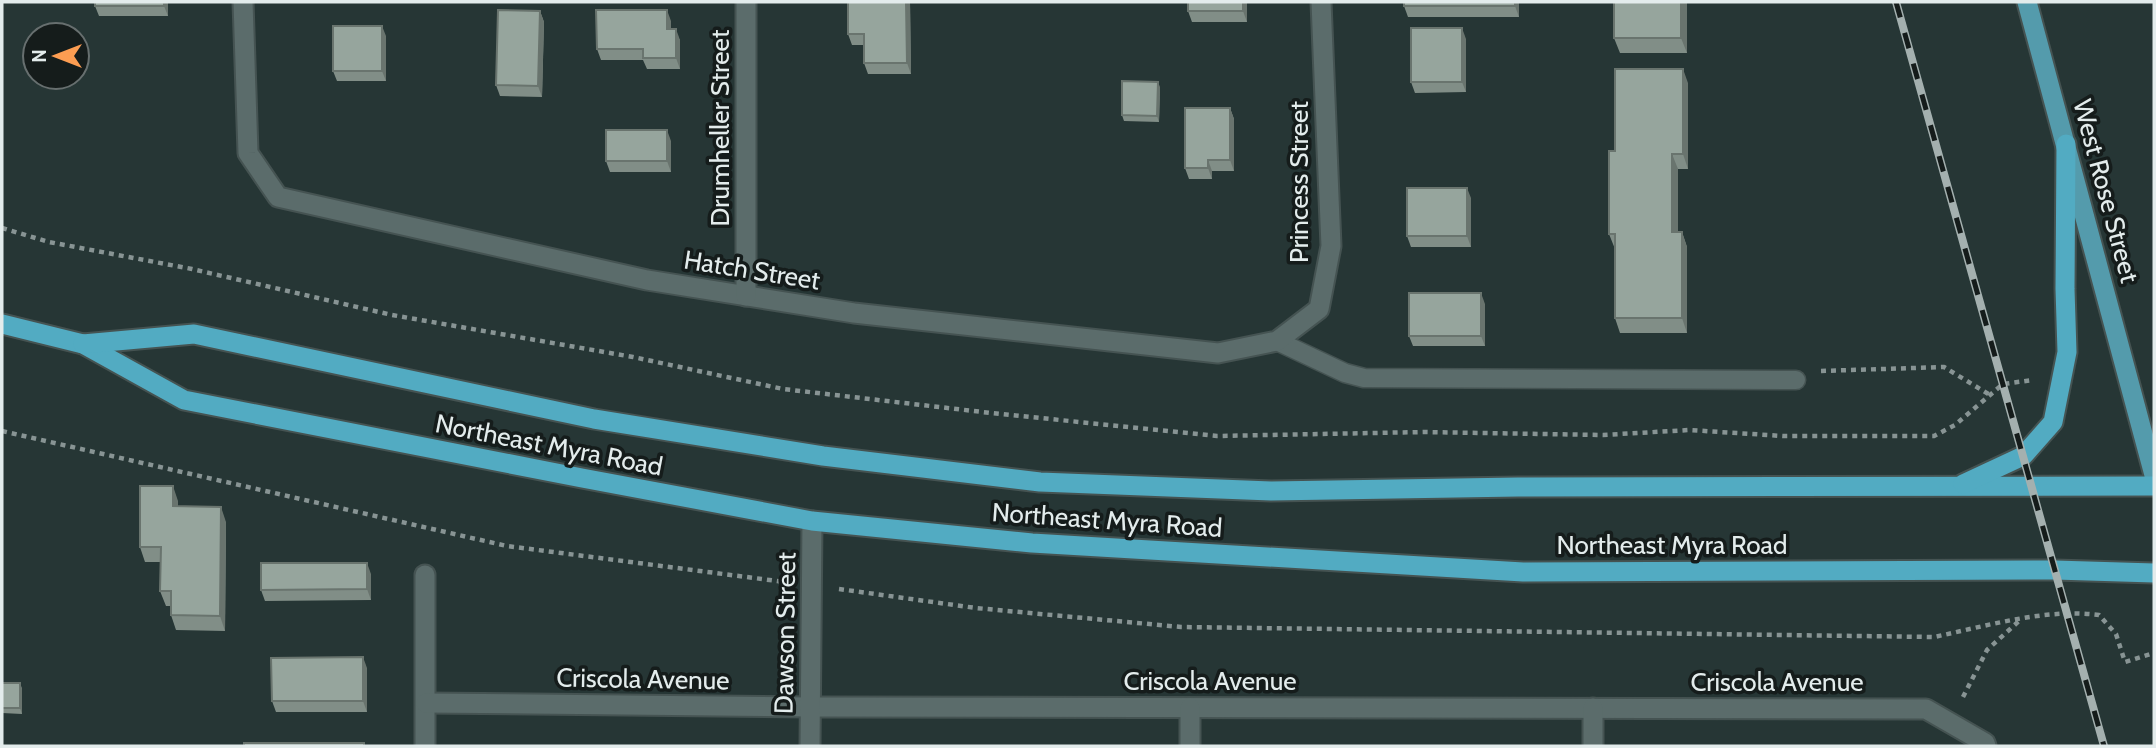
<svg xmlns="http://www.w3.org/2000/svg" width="2156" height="748" font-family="Cabin,sans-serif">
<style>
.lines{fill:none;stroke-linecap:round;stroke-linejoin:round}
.service-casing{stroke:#455352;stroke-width:21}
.minor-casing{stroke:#455352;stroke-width:23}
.primary-casing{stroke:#455352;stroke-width:23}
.trunk-casing{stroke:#455352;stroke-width:23}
.path{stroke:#889494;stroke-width:4.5;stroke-dasharray:5 5;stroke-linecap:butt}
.service{stroke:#5b6c6b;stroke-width:18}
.minor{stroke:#5b6c6b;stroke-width:19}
.primary{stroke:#549bac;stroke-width:19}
.trunk{stroke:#52abc2;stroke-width:19}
.rail-casing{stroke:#a4b0af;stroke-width:8}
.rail{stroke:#151c1b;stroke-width:5;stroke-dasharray:16;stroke-linecap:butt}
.wall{fill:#818e87}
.shaded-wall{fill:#69746e}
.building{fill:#96a59d;stroke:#69746e;stroke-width:2}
.labels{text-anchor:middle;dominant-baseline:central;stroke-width:7;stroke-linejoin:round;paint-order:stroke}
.street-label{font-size:26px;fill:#e3ecec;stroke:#151c1b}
</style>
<rect width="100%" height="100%" fill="#263635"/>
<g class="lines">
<g class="service-casing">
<polyline id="service" points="1277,341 1345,373 1364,378 1796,380"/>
</g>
<g class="minor-casing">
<g id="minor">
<polyline points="243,2 248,153 278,197 647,280 854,313 1218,353 1277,341 1319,309 1331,246 1321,2"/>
<polyline points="746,296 746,2"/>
<polyline points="425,575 425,746"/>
<polyline points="426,703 811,707 1926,709 1985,743 1986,746"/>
<polyline points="810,746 812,521"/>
<polyline points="1190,746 1190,708"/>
<polyline points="1593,746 1593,708"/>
</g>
</g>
<g class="primary-casing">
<polyline id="primary" points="2027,2 2154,475"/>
</g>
<g class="trunk-casing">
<g id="trunk">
<polyline points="2,324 83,344 184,400 582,478 812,521 1032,543 1523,572 2055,570 2154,573"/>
<polyline points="83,344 194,334 594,419 823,456 1040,482 1271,491 1518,487 2154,486"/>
<polyline points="1963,484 2023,456 2053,422 2067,352 2065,289 2066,144"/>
</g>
</g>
<g class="path">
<polyline points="2,228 49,242 192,269 392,315 633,357 783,389 991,413 1217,436 1425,432 1603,435 1689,430 1783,436 1934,436 1955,425 2003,384 2033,380"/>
<polyline points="1821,371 1944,367 1990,395"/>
<polyline points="2,431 507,546 785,582"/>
<path d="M839,589L976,608L1181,627L1934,637C1987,626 2045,608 2099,615L2116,634L2125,662L2154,653"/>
<polyline points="1963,697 1987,650 2019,621"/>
</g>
<use href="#service" class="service"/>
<use href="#minor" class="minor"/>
<use href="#primary" class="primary"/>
<use href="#trunk" class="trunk"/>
<g class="rail-casing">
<polyline id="rail" points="1896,2 2104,746"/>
</g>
<use href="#rail" class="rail"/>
</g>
<g class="wall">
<polygon points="168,2 168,16 99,16 95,6"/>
<polygon points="848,2 910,2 911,74 868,74 864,63 864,45 852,45 848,34"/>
<polygon points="1247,2 1247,22 1192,22 1188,11"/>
<polygon points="1519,2 1519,17 1408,17 1404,6"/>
<polygon points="1687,2 1687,53 1620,53 1614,38"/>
<polygon points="540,11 544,22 542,97 500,96 496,85"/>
<polygon points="671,21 671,29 680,40 680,69 647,69 643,60 601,60 597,49"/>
<polygon points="386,36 386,81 337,81 333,71"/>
<polygon points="1466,39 1466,92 1415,93 1411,82"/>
<polygon points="1688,83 1688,169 1678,169 1678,232 1682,232 1687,247 1687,333 1620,333 1615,318 1615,249 1609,234 1615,151"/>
<polygon points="1160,87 1159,122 1124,121 1122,115"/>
<polygon points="1230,108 1234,119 1234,171 1212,171 1212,179 1189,179 1185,168"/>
<polygon points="671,141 671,172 610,172 606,161"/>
<polygon points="1471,198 1471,247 1411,247 1407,236"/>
<polygon points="1485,304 1485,346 1413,346 1409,336"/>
<polygon points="178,501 178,506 226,522 225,631 176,630 171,615 171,606 166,606 160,591 161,562 145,562 140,547"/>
<polygon points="371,574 371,600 265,601 261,590"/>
<polygon points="367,668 367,712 276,712 272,701"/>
<polygon points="2,683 20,683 22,689 22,714 2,713"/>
</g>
<g class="shaded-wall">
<polygon points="164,2 168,2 168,16 164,6"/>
<polygon points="906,2 910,2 911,74 907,63"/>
<polygon points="1243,2 1247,2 1247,22 1243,11"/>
<polygon points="1515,2 1519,2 1519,17 1515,6"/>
<polygon points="1681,2 1687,2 1687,53 1681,38"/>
<polygon points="667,10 671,21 671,40 667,29"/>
<polygon points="540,11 544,22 542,97 538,86"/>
<polygon points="382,26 386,36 386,81 382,71"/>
<polygon points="1462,28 1466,39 1466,92 1462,82"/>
<polygon points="676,29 680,40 680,69 676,58"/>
<polygon points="1683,69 1688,83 1688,169 1683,154"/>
<polygon points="1158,82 1160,87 1159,122 1157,116"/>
<polygon points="1230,108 1234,119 1234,171 1230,160"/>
<polygon points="667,130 671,141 671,172 667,161"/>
<polygon points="1672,154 1678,169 1678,247 1672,232"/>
<polygon points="1208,160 1212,171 1212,179 1208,168"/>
<polygon points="1467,188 1471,198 1471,247 1467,236"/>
<polygon points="1682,232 1687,247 1687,333 1682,318"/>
<polygon points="1481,293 1485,304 1485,346 1481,336"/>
<polygon points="173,486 178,501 178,521 173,506"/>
<polygon points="221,507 226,522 225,631 220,616"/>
<polygon points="367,563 371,574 371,600 367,589"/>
<polygon points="363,657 367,668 367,712 363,701"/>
<polygon points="20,683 22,689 22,714 20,708"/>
</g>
<g class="building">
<rect x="95" y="2" width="69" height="4"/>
<polygon points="848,2 906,2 907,63 864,63 864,34 848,34"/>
<rect x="1188" y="2" width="55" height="9"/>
<rect x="1404" y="2" width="111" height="4"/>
<rect x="1614" y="2" width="67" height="36"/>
<polygon points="498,10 540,11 538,86 496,85"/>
<polygon points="596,10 667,10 667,29 676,29 676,58 643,58 643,49 597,49"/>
<rect x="333" y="26" width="49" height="45"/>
<rect x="1411" y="28" width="51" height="54"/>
<polygon points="1615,69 1683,69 1683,154 1672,154 1672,232 1682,232 1682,318 1615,318 1615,234 1609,234 1609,151 1615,151"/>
<polygon points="1122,81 1158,82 1157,116 1122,115"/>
<polygon points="1185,108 1230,108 1230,160 1208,160 1208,168 1185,168"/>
<rect x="606" y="130" width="61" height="31"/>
<rect x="1407" y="188" width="60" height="48"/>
<rect x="1409" y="293" width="72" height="43"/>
<polygon points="140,486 173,486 173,506 221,507 220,616 171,615 171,591 160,591 161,547 140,547"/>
<polygon points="261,563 367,563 367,589 261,590"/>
<polygon points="363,657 363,701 272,701 271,658"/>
<rect x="2" y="683" width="18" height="25"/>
<rect x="244" y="743" width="120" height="3"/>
</g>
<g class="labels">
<g class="street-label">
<text transform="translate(720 128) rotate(-90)">Drumheller Street</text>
<text transform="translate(1299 182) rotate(-90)">Princess Street</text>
<text transform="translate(2106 191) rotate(75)">West Rose Street</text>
<text transform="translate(752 270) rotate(9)">Hatch Street</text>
<text transform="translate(549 445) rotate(11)">Northeast Myra Road</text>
<text transform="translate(1107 520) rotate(4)">Northeast Myra Road</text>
<text x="1672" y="545">Northeast Myra Road</text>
<text transform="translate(785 633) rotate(-89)">Dawson Street</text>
<text transform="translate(643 679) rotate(1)">Criscola Avenue</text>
<text x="1210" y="681">Criscola Avenue</text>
<text x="1777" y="682">Criscola Avenue</text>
</g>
</g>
<rect width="2156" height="748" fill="none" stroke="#e3ecec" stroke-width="7"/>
<g transform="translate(56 56) rotate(270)"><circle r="33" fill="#151c1b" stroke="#676f6f" stroke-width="2"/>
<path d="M0-5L12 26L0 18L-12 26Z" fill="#fc9d52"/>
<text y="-10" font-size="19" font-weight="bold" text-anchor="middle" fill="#e3ecec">N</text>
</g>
</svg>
